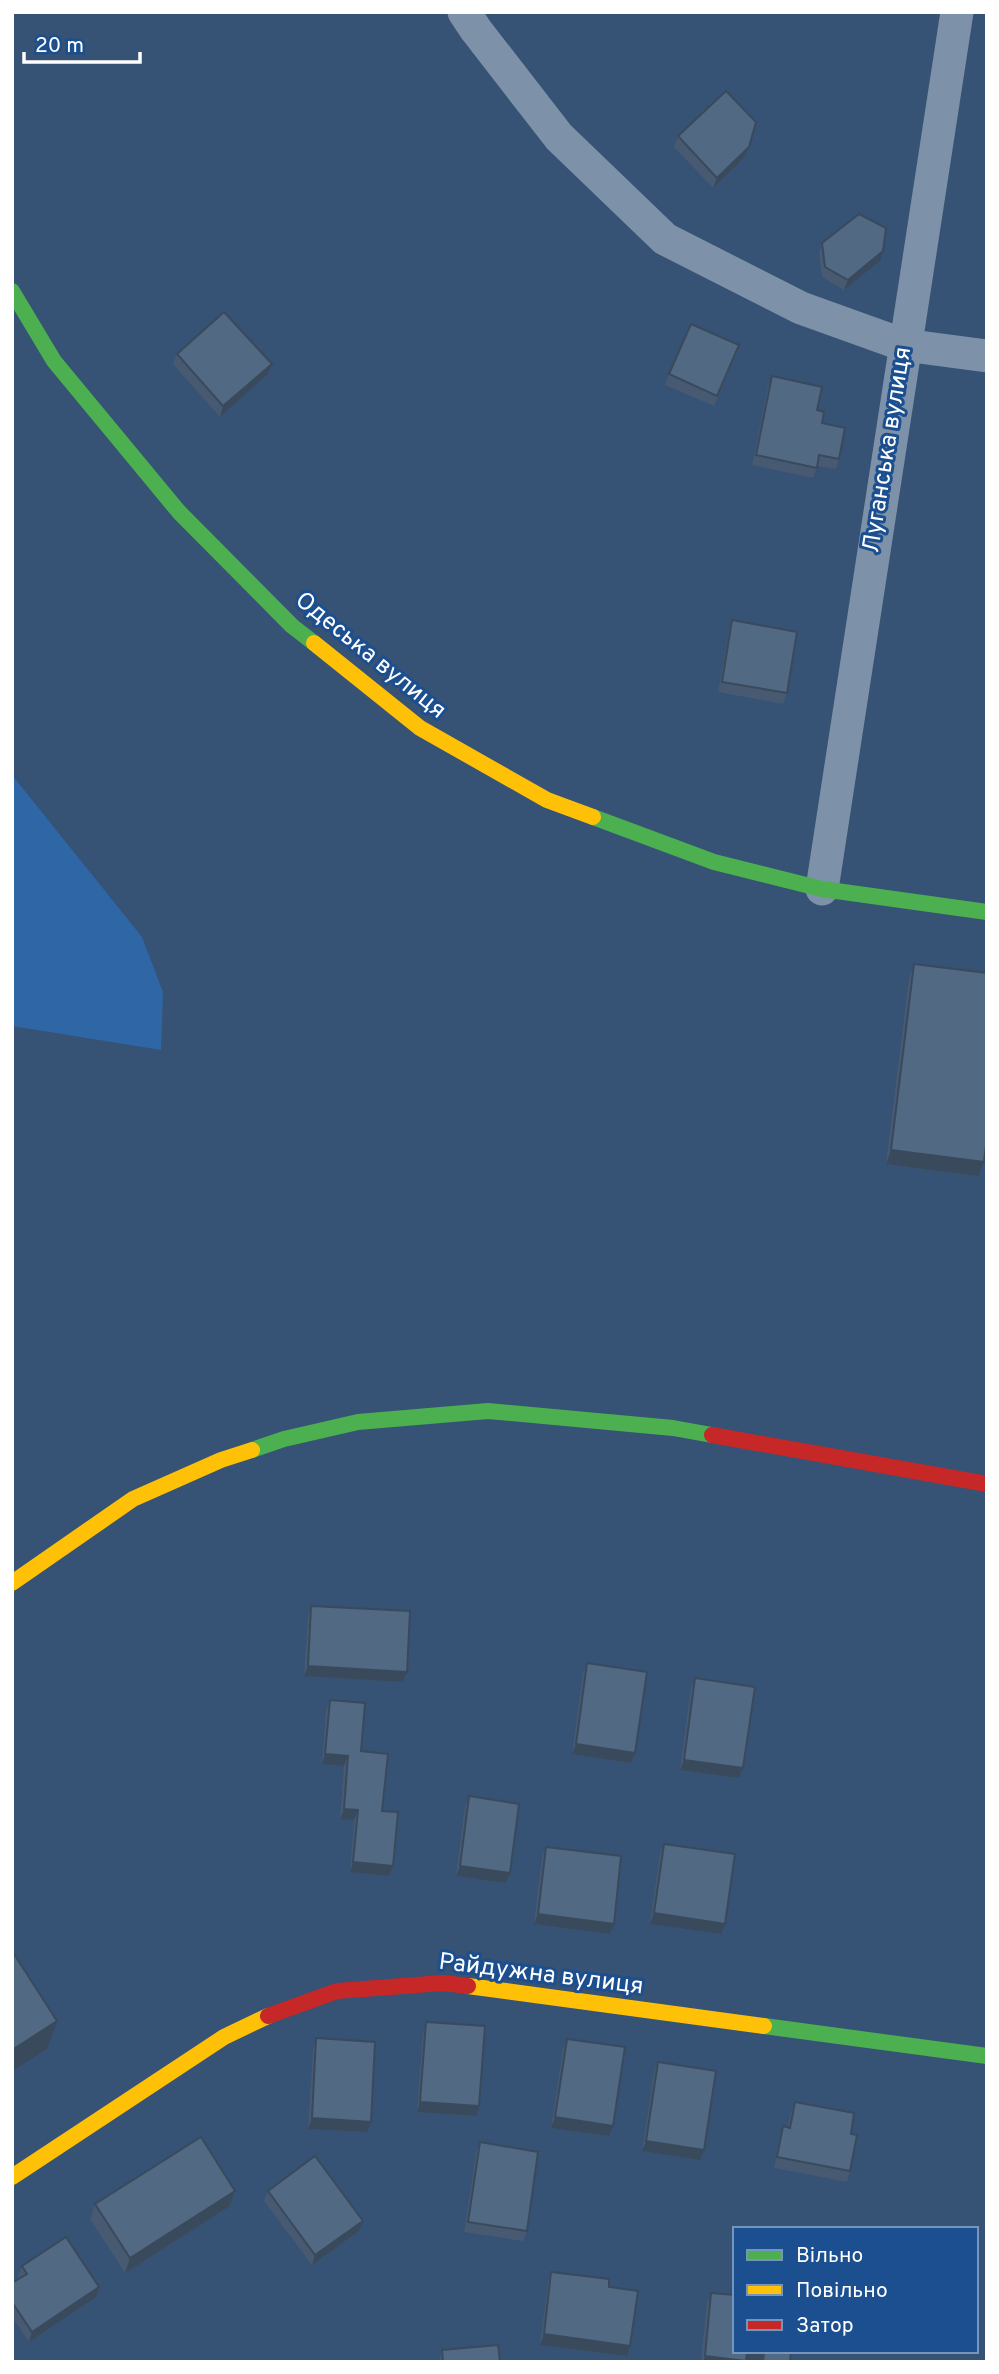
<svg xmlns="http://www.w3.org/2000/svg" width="999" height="2374" font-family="Overpass,sans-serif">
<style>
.green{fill:#2f66a5}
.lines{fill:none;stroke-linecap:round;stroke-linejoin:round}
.street{stroke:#7d92a8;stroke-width:33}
.fast{stroke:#4caf50;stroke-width:16}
.slow{stroke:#ffc107;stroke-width:16}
.jam{stroke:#c62828;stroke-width:16}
.wall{fill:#475a72}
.shaded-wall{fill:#394a5c}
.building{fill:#526984;stroke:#394a5c;stroke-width:2}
.labels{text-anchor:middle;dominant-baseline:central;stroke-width:6;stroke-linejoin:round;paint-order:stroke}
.street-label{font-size:24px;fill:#fff;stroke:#1b4f8f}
</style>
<rect width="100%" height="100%" fill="#365274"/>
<polygon class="green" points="12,775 142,937 163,992 161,1050 12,1026"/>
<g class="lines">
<g class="street">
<polyline points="464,12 476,30 559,137 665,239 801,308 904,345 987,356"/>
<polyline points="822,889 957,12"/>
</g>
<g class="fast">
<polyline points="12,291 54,361 179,512 292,626 314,643"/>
<polyline points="593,817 714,862 822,889 987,912"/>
<polyline points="252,1450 284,1439 358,1422 488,1411 673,1428 712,1435"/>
<polyline points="764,2026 987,2056"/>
</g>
<g class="slow">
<polyline points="314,643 420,728 547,800 593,817"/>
<polyline points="12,1583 133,1499 221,1460 252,1450"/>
<polyline points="468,1986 764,2026"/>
<polyline points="12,2177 224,2037 268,2016"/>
</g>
<g class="jam">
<polyline points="712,1435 987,1484"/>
<polyline points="268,2016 337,1991 443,1983 468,1986"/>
</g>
</g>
<g class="wall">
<polygon points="678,136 749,147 745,157 713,188 674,147"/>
<polygon points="822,243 880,261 844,290 822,277 819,253"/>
<polygon points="177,354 272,364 268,374 220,417 173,364"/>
<polygon points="736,355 714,406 665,385 669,374"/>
<polygon points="772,376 817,410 839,459 836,469 817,466 813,478 752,465 768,387"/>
<polygon points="732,620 787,693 783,704 718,692 729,630"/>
<polygon points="914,964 984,1162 978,1176 886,1164 909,978"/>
<polygon points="311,1606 407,1672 403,1682 304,1676 308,1616"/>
<polygon points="587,1663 631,1763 572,1754 583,1673"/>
<polygon points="695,1678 743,1768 739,1778 680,1770 691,1688"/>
<polygon points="330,1700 361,1751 382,1811 393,1866 389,1876 350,1872 354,1820 340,1819 344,1766 322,1764 326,1710"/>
<polygon points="469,1796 506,1883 456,1876 465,1806"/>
<polygon points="664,1844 721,1934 650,1924 660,1854"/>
<polygon points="546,1847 610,1934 534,1924 542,1857"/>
<polygon points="426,2022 476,2116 417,2112 423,2032"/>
<polygon points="316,2038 367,2132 308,2129 313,2049"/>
<polygon points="567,2039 609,2136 551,2128 563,2049"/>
<polygon points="658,2062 700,2160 642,2151 654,2072"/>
<polygon points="795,2102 851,2134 850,2171 847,2182 774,2168 780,2136 783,2126 788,2127 791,2112"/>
<polygon points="480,2142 527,2231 523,2241 464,2232 476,2153"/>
<polygon points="235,2191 230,2206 125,2273 90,2219 95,2204"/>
<polygon points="268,2191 359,2231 312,2265 264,2201"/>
<polygon points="22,2266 96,2297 29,2342 12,2317 12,2283 20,2279 18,2276"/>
<polygon points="551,2272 609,2287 630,2346 627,2356 540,2345 548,2282"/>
<polygon points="711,2293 791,2351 790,2362 701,2362 707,2303"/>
<polygon points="442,2350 500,2362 439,2362"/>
</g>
<g class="shaded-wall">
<polygon points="749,147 745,157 713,188 717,178"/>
<polygon points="883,251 880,261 844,290 848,280"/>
<polygon points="272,364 268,374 220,417 223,406"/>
<polygon points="891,1150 984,1162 978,1176 886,1164"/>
<polygon points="308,1666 407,1672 403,1682 304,1676"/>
<polygon points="576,1744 635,1753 631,1763 572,1754"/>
<polygon points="325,1754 348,1756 344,1766 322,1764"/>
<polygon points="684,1760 743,1768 739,1778 680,1770"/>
<polygon points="344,1809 358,1810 354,1820 340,1819"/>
<polygon points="353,1862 393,1866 389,1876 350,1872"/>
<polygon points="460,1866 510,1873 506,1883 456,1876"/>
<polygon points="654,1913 725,1924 721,1934 650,1924"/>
<polygon points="538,1914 614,1924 610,1934 534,1924"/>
<polygon points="57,2021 47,2049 12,2071 12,2050"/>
<polygon points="420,2102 479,2106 476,2116 417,2112"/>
<polygon points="555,2117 613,2126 609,2136 551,2128"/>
<polygon points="312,2118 371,2122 367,2132 308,2129"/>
<polygon points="646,2141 704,2150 700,2160 642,2151"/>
<polygon points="235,2191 230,2206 125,2273 130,2258"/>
<polygon points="363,2221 359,2231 312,2265 315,2255"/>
<polygon points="99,2287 96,2297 29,2342 32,2332"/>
<polygon points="544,2334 630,2346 627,2356 540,2345"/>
<polygon points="747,2351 764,2353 761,2362 703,2362 705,2356"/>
</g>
<g class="building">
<polygon points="726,91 756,122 749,147 717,178 678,136"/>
<polygon points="859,214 886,228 883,251 848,280 825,267 822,243"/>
<polygon points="224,312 272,364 223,406 177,354"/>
<polygon points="691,324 739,345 717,396 669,374"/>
<polygon points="772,376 822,387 817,410 824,412 822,423 845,428 839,459 819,455 817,468 756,455"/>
<polygon points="732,620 797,632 787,693 722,682"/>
<polygon points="914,964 987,973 987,1137 984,1162 891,1150"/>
<polygon points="311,1606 410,1611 407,1672 308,1666"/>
<polygon points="587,1663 647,1672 635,1753 576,1744"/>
<polygon points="695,1678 755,1687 743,1768 684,1760"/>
<polygon points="330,1700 365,1703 361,1751 388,1754 382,1811 398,1812 393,1866 353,1862 358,1810 344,1809 348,1756 325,1754"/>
<polygon points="469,1796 519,1804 510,1873 460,1866"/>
<polygon points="664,1844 735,1854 725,1924 654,1913"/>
<polygon points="546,1847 621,1856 614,1924 538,1914"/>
<polygon points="14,1954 57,2021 12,2050 12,1955"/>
<polygon points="426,2022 485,2026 479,2106 420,2102"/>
<polygon points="316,2038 375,2042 371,2122 312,2118"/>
<polygon points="567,2039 625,2047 613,2126 555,2117"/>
<polygon points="658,2062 716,2071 704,2150 646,2141"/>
<polygon points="795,2102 854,2113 851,2134 857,2135 850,2171 777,2157 783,2126 790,2128"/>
<polygon points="201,2137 235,2191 130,2258 95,2204"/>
<polygon points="480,2142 538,2152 527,2231 468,2222"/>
<polygon points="315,2156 363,2221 315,2255 268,2191"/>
<polygon points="66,2237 99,2287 32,2332 12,2302 12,2283 27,2274 22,2266"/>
<polygon points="551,2272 609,2279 609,2287 638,2291 630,2346 544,2334"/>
<polygon points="711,2293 735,2295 735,2351 791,2351 790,2362 763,2362 764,2353 747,2351 746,2361 705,2356"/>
<polygon points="498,2345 500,2362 443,2362 442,2350"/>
</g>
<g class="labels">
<g class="street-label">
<text transform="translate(888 450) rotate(-81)">Луганська вулиця</text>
<text transform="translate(370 656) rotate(39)">Одеська вулиця</text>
<text transform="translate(541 1975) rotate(7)">Райдужна вулиця</text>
</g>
</g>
<rect width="999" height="2374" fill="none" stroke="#ffffff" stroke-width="28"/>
<rect x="733" y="2227" width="245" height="126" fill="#1b4f8f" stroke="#7695bc" stroke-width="2"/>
<rect x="747" y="2250" width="35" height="10" fill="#4caf50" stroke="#7695bc" stroke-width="2"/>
<text x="796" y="2262" font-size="21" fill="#ffffff">Вільно</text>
<rect x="747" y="2285" width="35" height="10" fill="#ffc107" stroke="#7695bc" stroke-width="2"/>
<text x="796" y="2297" font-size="21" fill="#ffffff">Повільно</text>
<rect x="747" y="2320" width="35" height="10" fill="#c62828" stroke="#7695bc" stroke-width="2"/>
<text x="796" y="2332" font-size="21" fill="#ffffff">Затор</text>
<path d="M24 52v10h116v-10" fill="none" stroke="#ffffff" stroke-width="3.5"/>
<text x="35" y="52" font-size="21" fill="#ffffff" stroke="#1b4f8f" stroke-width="5" paint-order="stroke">20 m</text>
</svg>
